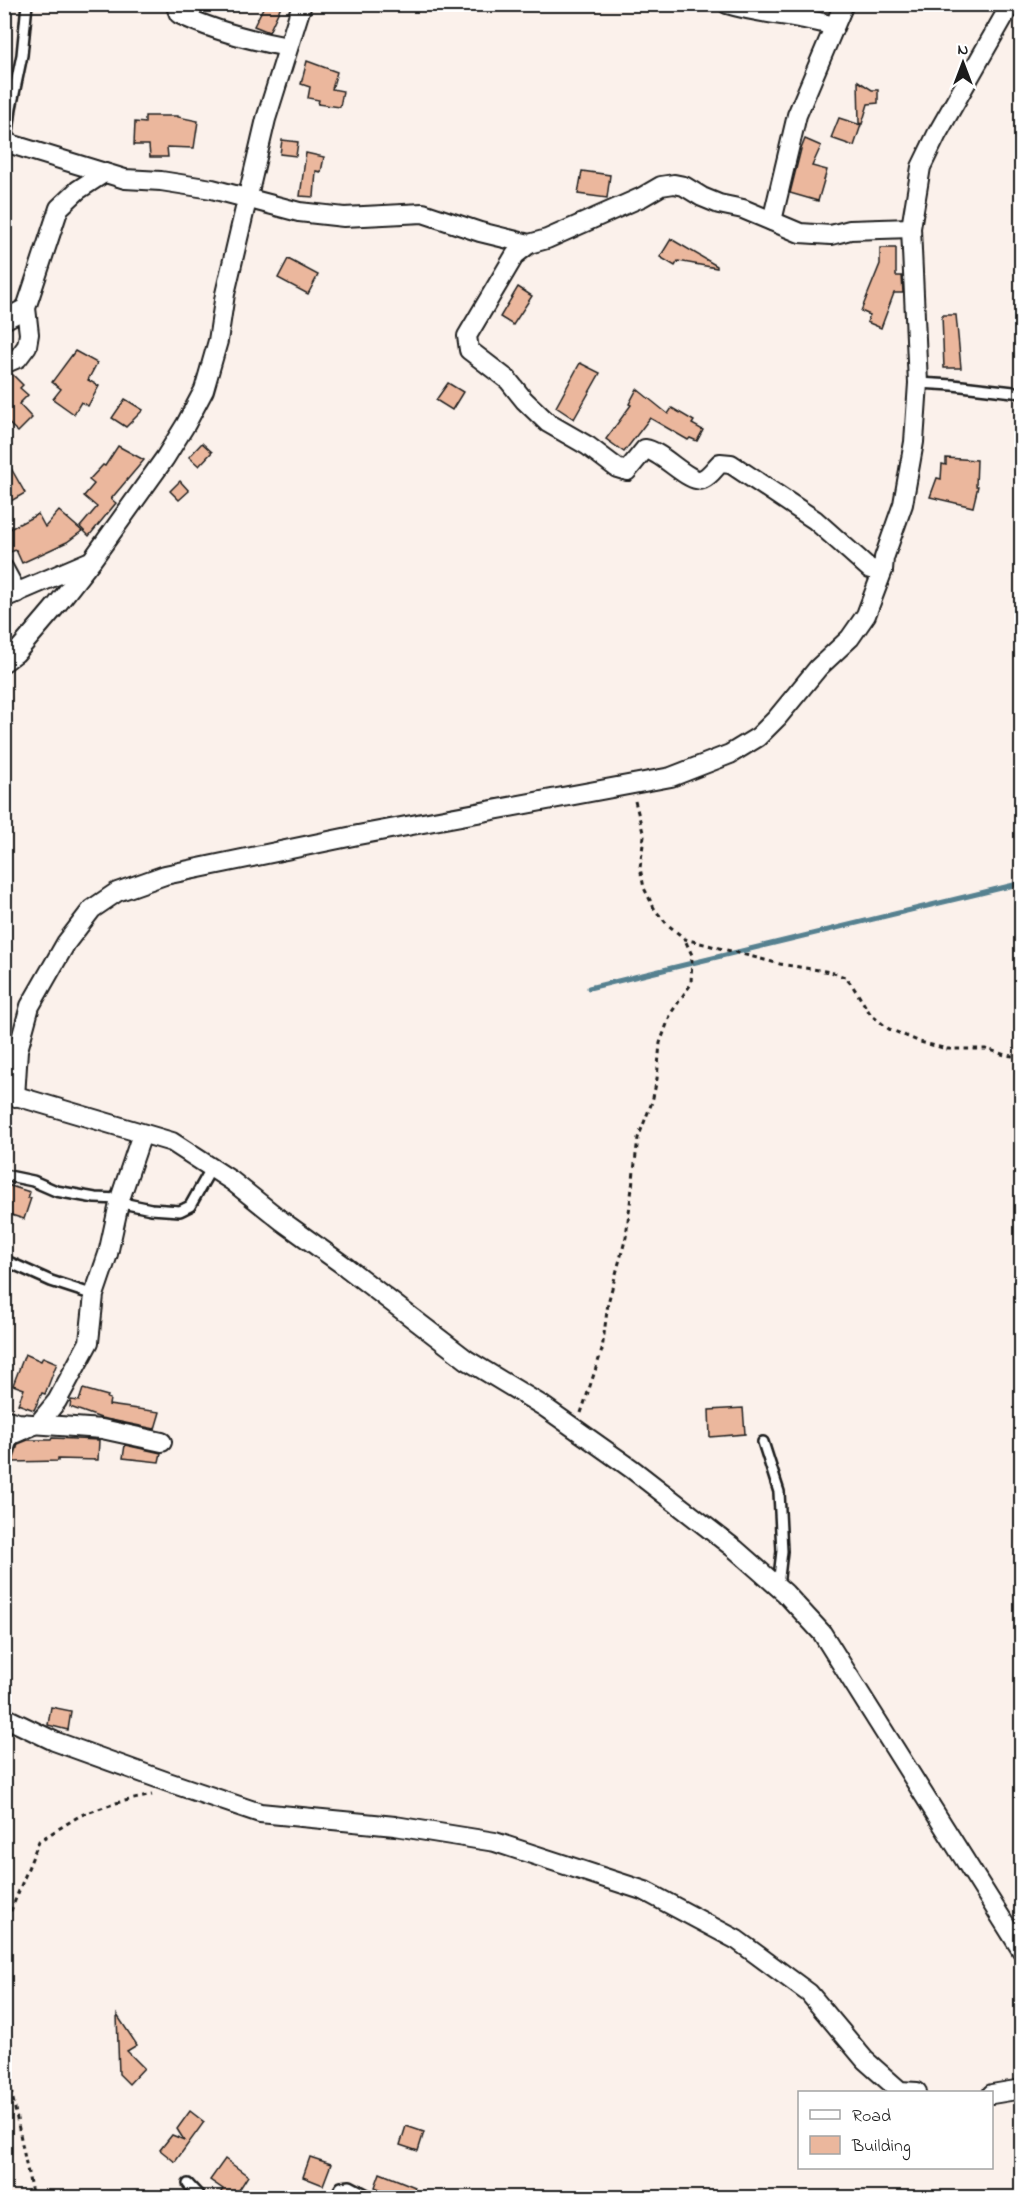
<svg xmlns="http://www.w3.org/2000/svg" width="1026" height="2202" font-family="'Indie Flower',sans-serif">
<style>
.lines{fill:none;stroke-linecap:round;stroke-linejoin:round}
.stream{stroke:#568190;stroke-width:5}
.building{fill:#ebb79d;stroke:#1c1c1c;stroke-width:1.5}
.service-casing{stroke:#1c1c1c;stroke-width:14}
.minor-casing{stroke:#1c1c1c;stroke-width:22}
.path{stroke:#1c1c1c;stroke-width:3;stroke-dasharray:4.5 4.5;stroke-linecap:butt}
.service{stroke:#fff;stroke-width:9}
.minor{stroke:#fff;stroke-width:18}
</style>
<rect width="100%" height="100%" fill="#fbf1eb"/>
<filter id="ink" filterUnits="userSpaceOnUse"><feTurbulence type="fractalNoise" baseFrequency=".0167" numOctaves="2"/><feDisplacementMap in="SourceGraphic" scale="12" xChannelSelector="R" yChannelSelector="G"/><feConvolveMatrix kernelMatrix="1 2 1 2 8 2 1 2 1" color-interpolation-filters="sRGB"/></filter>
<g filter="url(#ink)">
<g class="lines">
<polyline class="stream" points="589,988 1022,883"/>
</g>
<g class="building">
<polygon points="265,4 282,4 269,32 254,26"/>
<polygon points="307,61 337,72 332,89 343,91 340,107 318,104 319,100 308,98 310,87 301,84"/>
<polygon points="858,81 872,90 878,90 878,103 868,104 862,124 859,123"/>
<polygon points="145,116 178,116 178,117 198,121 194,148 167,147 168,157 150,157 149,145 134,145 135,122 145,123"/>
<polygon points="839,118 861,125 854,146 831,138"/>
<polygon points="805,139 821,146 812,166 827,170 818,201 790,193 801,149"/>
<polygon points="282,140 298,142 296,156 280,154"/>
<polygon points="306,153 324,157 321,172 316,171 314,197 300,196"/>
<polygon points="582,171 610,175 607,198 578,194"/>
<polygon points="671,239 717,266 717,268 678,261 675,266 660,257"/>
<polygon points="880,248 896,248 896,276 902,276 903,293 894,293 881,328 867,322 870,315 861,311 880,264"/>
<polygon points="288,259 318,275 308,294 278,278"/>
<polygon points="518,287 532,296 513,325 500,317"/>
<polygon points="942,315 956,315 961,368 944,368"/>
<polygon points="75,351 97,363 88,380 99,386 88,406 81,402 74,414 53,399 61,389 52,382"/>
<polygon points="580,363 600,373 574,419 556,407"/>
<polygon points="11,373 23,385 20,388 28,395 19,404 32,418 18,432 4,419 4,375"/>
<polygon points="448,383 463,392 452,410 436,400"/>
<polygon points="637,389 668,414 672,408 694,421 692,424 703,430 697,441 690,438 688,440 650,418 624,452 606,439 631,405 629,404"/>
<polygon points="125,399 143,410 126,427 112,418"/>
<polygon points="202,443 212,452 199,466 189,457"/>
<polygon points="118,446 144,460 111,499 116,503 89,536 80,527 97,507 84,496 94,484 89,480 103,465 105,466"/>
<polygon points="4,456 25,493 4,505"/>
<polygon points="946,458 977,460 976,486 978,486 973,507 930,497 937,478 941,479 942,464 946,465"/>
<polygon points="180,481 189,491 179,500 170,491"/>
<polygon points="59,511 82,531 67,542 22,563 16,550 4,554 4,532 38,514 45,527"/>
<polygon points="4,1184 30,1192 28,1198 31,1198 24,1219 5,1213 9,1202 4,1200"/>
<polygon points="25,1354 41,1361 43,1357 57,1363 45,1394 42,1393 34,1410 18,1404 24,1389 13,1385"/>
<polygon points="83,1389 108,1396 107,1398 110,1399 109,1405 160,1412 155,1429 101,1418 70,1407 71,1400 79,1401"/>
<polygon points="743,1408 745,1434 710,1437 709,1410"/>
<polygon points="52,1438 99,1440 98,1460 58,1459 58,1461 13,1462 18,1444 28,1440 51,1440"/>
<polygon points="125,1445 161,1453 159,1462 123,1458"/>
<polygon points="51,1707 71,1711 68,1730 48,1725"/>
<polygon points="117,2015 137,2045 127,2051 144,2068 129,2084 119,2074"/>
<polygon points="190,2111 204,2122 175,2162 160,2150 172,2135 184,2140 177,2129"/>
<polygon points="406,2126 424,2132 418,2151 400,2145"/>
<polygon points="310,2157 331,2164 323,2185 303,2177"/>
<polygon points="225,2159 248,2176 234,2198 217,2198 223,2189 210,2180"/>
<polygon points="380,2173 415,2187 411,2198 401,2198 375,2187"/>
</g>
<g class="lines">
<g class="service-casing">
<g id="service">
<polyline points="13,145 8,133 11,108 22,55 27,4"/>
<polyline points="918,383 953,385 1022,393"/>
<polyline points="4,1175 33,1181 56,1191 95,1198 120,1199 127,1204 151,1209 180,1211 190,1206 212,1167"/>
<polyline points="4,1260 51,1281 94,1295"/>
<polyline points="763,1442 779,1492 782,1551 778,1586"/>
<polyline points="188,2184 201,2198"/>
<polyline points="334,2198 341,2187 350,2186 373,2198"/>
</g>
</g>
<g class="minor-casing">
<g id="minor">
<path d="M175,4L179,14C214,31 250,40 288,47"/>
<path d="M727,4C762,15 799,15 833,26"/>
<polyline points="4,142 125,179 161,181 212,189 299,212 344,217 423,213 480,232 529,244 547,239 642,197 661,186 674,184 684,186 702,197 719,204 743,209 800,233 831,235 850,230 911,228"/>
<polyline points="772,221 797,115 844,4"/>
<path d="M529,244L515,255L467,336L469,350L508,380L524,400L548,423L588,446L617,468L627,471L645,449C662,451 690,485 703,479C710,476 715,468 720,463L731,464L815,520L870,569L883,570"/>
<polyline points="4,320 26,308"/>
<polyline points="4,364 18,358 27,346 29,334 26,308 59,208 78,190 104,173"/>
<polyline points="4,569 17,593"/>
<polyline points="4,598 88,562"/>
<polyline points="4,662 16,653 56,606 92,560 165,458 186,424 204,390 218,341 225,294 266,119 302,4"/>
<polyline points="6,1093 172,1142 232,1181 282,1221 346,1267 467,1360 543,1406 632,1469 735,1549 785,1593 822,1633 1022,1951"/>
<polyline points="15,1097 18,1050 30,1006 66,943 92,909 117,892 165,875 358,835 671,777 730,754 758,737 777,718 818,668 850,638 866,615 883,570 884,558 903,504 914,442 918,383 911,228 921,167 937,134 1011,4"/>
<polyline points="4,1419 18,1423 102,1429 162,1442"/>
<polyline points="4,1450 9,1436 39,1423 57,1401 89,1342 94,1295 108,1254 120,1199 142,1134"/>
<polyline points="4,1717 54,1741 168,1782 260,1813 395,1826 495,1842 645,1891 737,1940 809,1993 865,2060 900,2091 917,2092"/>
<polyline points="992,2094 1022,2089"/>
</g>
</g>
<g class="path">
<polyline points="635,801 644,836 640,868 644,888 655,910 667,924 685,939 780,964 831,972 845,977 852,985 871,1015 889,1029 920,1042 947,1049 987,1049 1005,1055 1022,1057"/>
<polyline points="581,1413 602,1350 608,1303 626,1237 638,1138 652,1102 657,1079 660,1043 671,1013 691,984 692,955 685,940"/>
<polyline points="4,1928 39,1841 81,1815 116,1803 152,1795"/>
<polyline points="4,2055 33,2198"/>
</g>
<use href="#service" class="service"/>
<use href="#minor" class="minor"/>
</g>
</g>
<rect width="1026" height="2202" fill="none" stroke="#fff" stroke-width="24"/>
<rect x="12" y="12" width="1002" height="2178" fill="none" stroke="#1c1c1c" stroke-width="2" filter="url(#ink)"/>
<rect x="798" y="2091" width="195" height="78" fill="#ffffff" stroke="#a4a4a4" stroke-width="1.5"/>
<rect x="810" y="2110" width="30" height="9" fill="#ffffff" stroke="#a4a4a4" stroke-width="1.5"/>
<text x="852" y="2121" font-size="18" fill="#1c1c1c">Road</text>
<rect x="810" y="2136" width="30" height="18" fill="#ebb79d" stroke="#a4a4a4" stroke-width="1.5"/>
<text x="852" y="2151" font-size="18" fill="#1c1c1c">Building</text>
<g transform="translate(963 63)" stroke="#ffffff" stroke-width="4.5" paint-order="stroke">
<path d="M0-4.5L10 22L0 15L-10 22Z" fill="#1c1c1c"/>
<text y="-9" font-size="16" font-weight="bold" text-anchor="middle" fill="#1c1c1c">N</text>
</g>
</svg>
